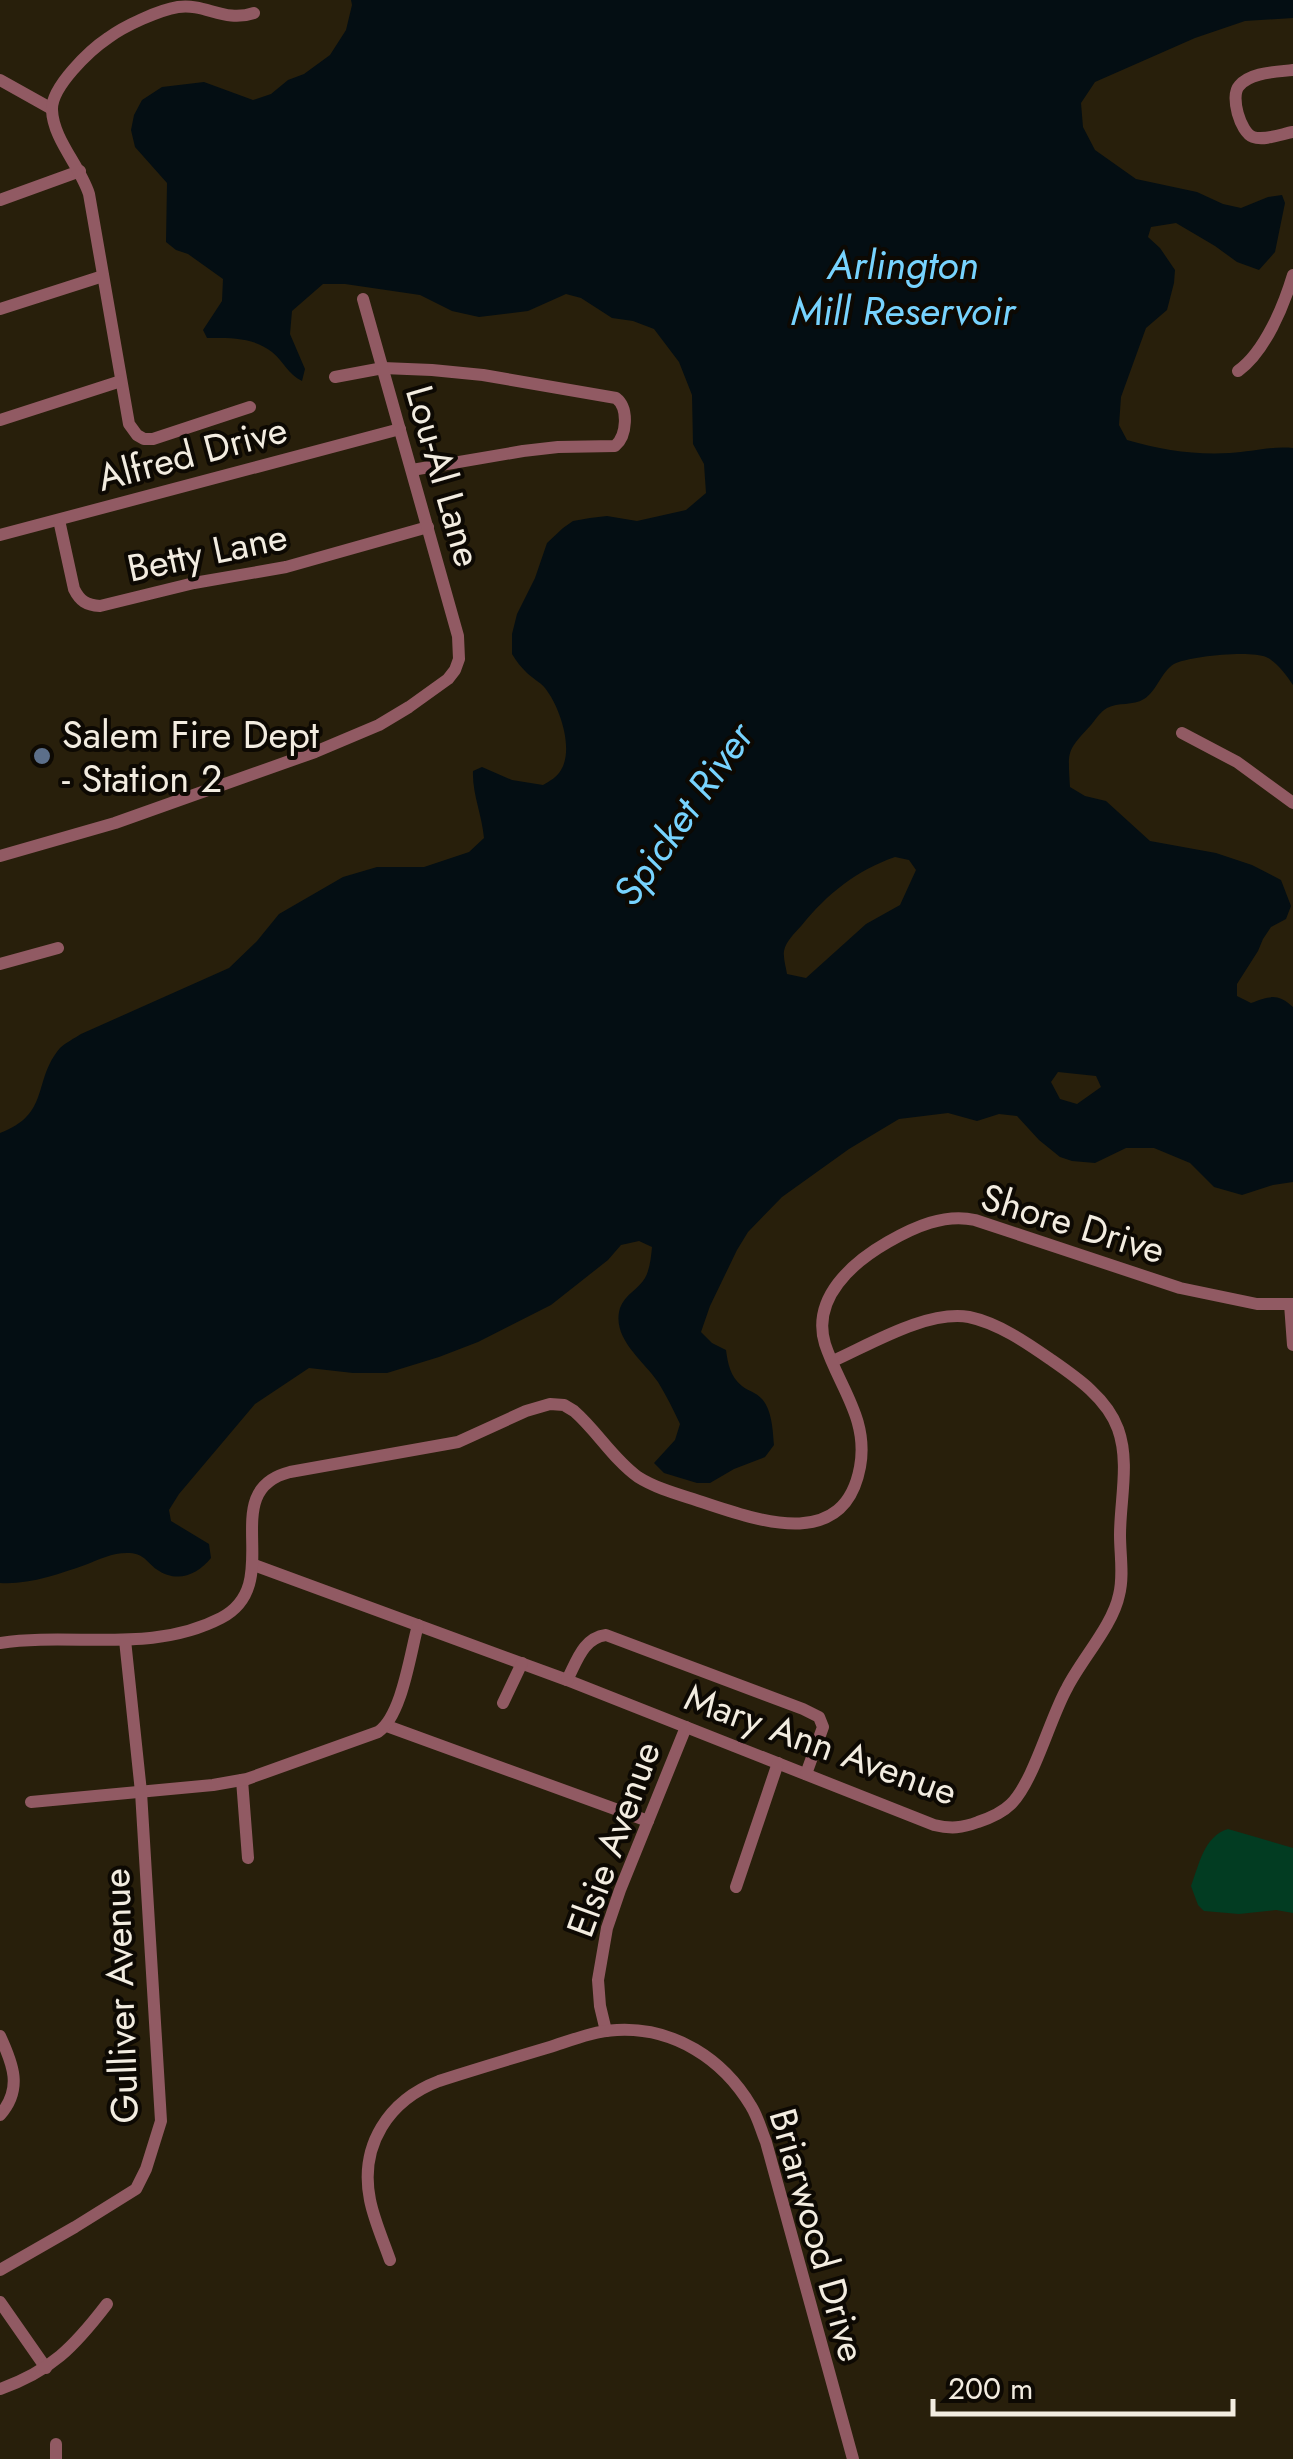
<svg xmlns="http://www.w3.org/2000/svg" width="1293" height="2459" font-family="Jost,sans-serif">
<style>
.green{fill:#023c22}
.water{fill:#040e13;fill-rule:evenodd}
.lines{fill:none;stroke-linecap:round;stroke-linejoin:round}
.minor{stroke:#915a63;stroke-width:12}
.service-dot{fill:#5c6f8a;stroke:#0d0903;stroke-width:4}
.labels{text-anchor:middle;dominant-baseline:central;stroke-width:8;stroke-linejoin:round;paint-order:stroke}
.street-label{font-size:38px;fill:#f2ece0;stroke:#0d0903}
.poi-label{font-size:38px;fill:#f2ece0;stroke:#0d0903;text-anchor:start}
.water-label{font-size:40px;font-style:italic;fill:#77d3fe;stroke:#0d0903}
</style>
<rect width="100%" height="100%" fill="#281f0b"/>
<path class="green" d="M1228,1829L1293,1848V1913L1276,1910L1239,1914L1204,1911L1198,1905L1191,1886C1199,1865 1204,1836 1228,1829Z"/>
<path class="water" d="M351,0H1293V18L1245,21L1195,38L1095,82L1081,103L1083,127L1095,150L1136,179L1197,192L1223,204L1241,208L1268,197L1282,195L1285,203L1275,252L1259,270L1237,262L1215,246L1176,223L1151,227L1148,237L1160,248L1175,270L1174,283L1167,310L1146,328L1121,397L1119,425L1127,440C1162,450 1193,455 1230,453C1252,452 1269,446 1293,448V685C1287,676 1277,662 1266,657C1251,650 1189,656 1174,664C1161,672 1157,691 1144,699C1133,706 1118,702 1107,708C1101,711 1095,720 1091,725C1066,752 1068,750 1070,787L1085,796L1106,801L1150,841L1216,853L1252,865L1281,880L1291,906L1286,919L1271,927L1263,939L1258,951L1237,984V996L1251,1003C1270,996 1277,993 1293,1007V1182L1273,1185L1242,1195L1214,1187L1190,1163L1154,1148H1126L1095,1163L1072,1161L1060,1157L1039,1140L1017,1116L999,1114L977,1121L948,1113L899,1119L849,1149L782,1197L748,1232L737,1250L710,1306L701,1332L712,1343L726,1350C728,1364 730,1376 742,1386C748,1391 756,1392 762,1399C772,1410 773,1431 774,1445L765,1457L734,1469L710,1483H697L664,1473L654,1463L675,1440L680,1424C673,1409 666,1395 658,1382C643,1360 611,1338 620,1308C625,1294 639,1289 645,1278C650,1269 651,1257 652,1247L639,1241L621,1245L608,1260L551,1305L478,1342L439,1357L387,1373H353L309,1368L255,1404L179,1494L169,1510L171,1521L209,1544L211,1558C197,1575 177,1584 156,1569C147,1562 144,1554 130,1553C114,1552 100,1559 85,1565C59,1574 28,1585 0,1583V1133C51,1114 32,1081 60,1048C65,1043 75,1038 81,1034L229,968L257,941L279,914L343,877L377,867H424L469,852L484,838C482,815 472,793 473,771L482,767L512,780L543,785C550,781 557,777 561,770C574,749 560,707 545,688C540,682 532,678 527,673C521,667 516,661 512,654V634L517,614L535,578L547,543L563,528L573,521L590,518L607,516L637,521L686,510L706,493L704,464L693,444L692,395L679,362L654,329L633,321L612,318L581,298L566,294L528,311L479,317L452,311L420,295L345,284H323L292,311L290,334L305,369L302,381C288,374 284,362 272,352C253,337 230,338 207,338L203,330L222,301L223,279L188,254L176,250L166,242L167,183L135,147L131,130L134,115L142,100L162,87L204,82L253,100L271,94L288,80L304,74L330,55L346,30L352,5ZM895,857L909,860L916,870L900,905L866,924L806,978L787,974C786,967 783,958 784,951C786,941 795,933 802,925C827,894 857,870 895,857ZM1058,1072L1096,1076L1101,1087L1077,1104L1060,1099L1051,1082Z"/>
<g class="lines">
<g class="minor">
<path d="M1293,70C1277,72 1250,72 1239,86C1230,96 1240,132 1253,137C1264,141 1282,134 1293,132"/>
<polyline points="0,80 52,109"/>
<polyline points="0,200 80,171"/>
<polyline points="0,309 103,276"/>
<path d="M1238,371C1265,352 1284,305 1293,275"/>
<path d="M335,377L383,368L432,370L483,375L616,398C629,408 627,436 615,446L558,447L523,451L412,470"/>
<path d="M250,407L153,439H144L137,435L129,424L89,194C80,166 53,139 52,110C51,87 90,50 108,38C124,26 159,10 178,7C206,3 224,23 254,13"/>
<polyline points="0,420 121,381"/>
<path d="M59,520L74,589C80,601 86,605 100,606L194,583L286,567L428,527"/>
<polyline points="0,535 400,429"/>
<polyline points="1182,733 1237,762 1293,803"/>
<polyline points="0,856 115,823 315,752 379,725 409,707 448,679 455,670 459,659 458,636 363,299"/>
<polyline points="0,964 58,948"/>
<polyline points="1290,1304 1293,1345"/>
<path d="M254,1565L567,1680L934,1825C951,1829 962,1828 978,1822C990,1818 1002,1813 1011,1804C1034,1781 1050,1718 1067,1688C1081,1660 1113,1625 1119,1595C1124,1576 1120,1555 1120,1535C1120,1501 1130,1462 1118,1429C1107,1398 1076,1377 1050,1359C1027,1343 998,1323 969,1317C927,1310 871,1344 833,1361"/>
<path d="M0,1643C73,1632 152,1654 221,1618C288,1583 214,1491 290,1472L458,1442L526,1411L550,1404L564,1405L574,1411C597,1431 613,1459 638,1477C657,1489 681,1495 702,1502C757,1520 844,1553 860,1467C869,1419 839,1387 825,1344C811,1298 853,1262 888,1242C914,1227 945,1213 975,1220L1180,1288L1257,1304H1293"/>
<path d="M567,1680C577,1661 583,1638 606,1635L803,1709L819,1717L823,1727L806,1774"/>
<polyline points="503,1703 522,1663"/>
<polyline points="387,1726 648,1821"/>
<polyline points="242,1780 248,1858"/>
<path d="M31,1802L213,1785L247,1779L378,1732C402,1716 410,1654 418,1625"/>
<polyline points="736,1887 778,1763"/>
<polyline points="606,2031 600,2006 598,1980 607,1928 620,1890 686,1727"/>
<path d="M0,2036C13,2064 23,2089 0,2115"/>
<path d="M390,2260C383,2240 374,2220 370,2200C359,2145 389,2100 439,2081C476,2069 513,2058 550,2047C572,2040 594,2031 617,2030C674,2027 723,2059 751,2106C758,2117 761,2130 766,2142L853,2459"/>
<polyline points="0,2270 75,2227 136,2189 146,2169 161,2121 141,1792 125,1640"/>
<polyline points="0,2302 46,2368"/>
<path d="M0,2389C51,2371 74,2347 107,2304"/>
<polyline points="56,2444 56,2459"/>
</g>
</g>
<circle class="service-dot" cx="42" cy="756" r="10"/>
<g class="labels">
<g class="street-label">
<text transform="translate(192 453) rotate(-15)">Alfred Drive</text>
<text transform="translate(444 476) rotate(74)">Lou-Al Lane</text>
<text transform="translate(207 552) rotate(-12)">Betty Lane</text>
<text transform="translate(1073 1223) rotate(17)">Shore Drive</text>
<text transform="translate(821 1744) rotate(20)">Mary Ann Avenue</text>
<text transform="translate(613 1839) rotate(-70)">Elsie Avenue</text>
<text transform="translate(120 1996) rotate(-92)">Gulliver Avenue</text>
<text transform="translate(818 2235) rotate(74)">Briarwood Drive</text>
</g>
<g class="poi-label">
<text x="62" y="734">Salem Fire Dept<tspan x="62" dy="44">- Station 2</tspan></text>
</g>
<g class="water-label">
<text x="903" y="265">Arlington<tspan x="903" dy="46">Mill Reservoir</tspan></text>
<text transform="translate(683 814) rotate(-55)">Spicket River</text>
</g>
</g>
<path d="M933 2399v15h300v-15" fill="none" stroke="#f2ece0" stroke-width="5"/>
<text x="948" y="2399" font-size="30" fill="#f2ece0" stroke="#0d0903" stroke-width="8" paint-order="stroke">200 m</text>
</svg>
